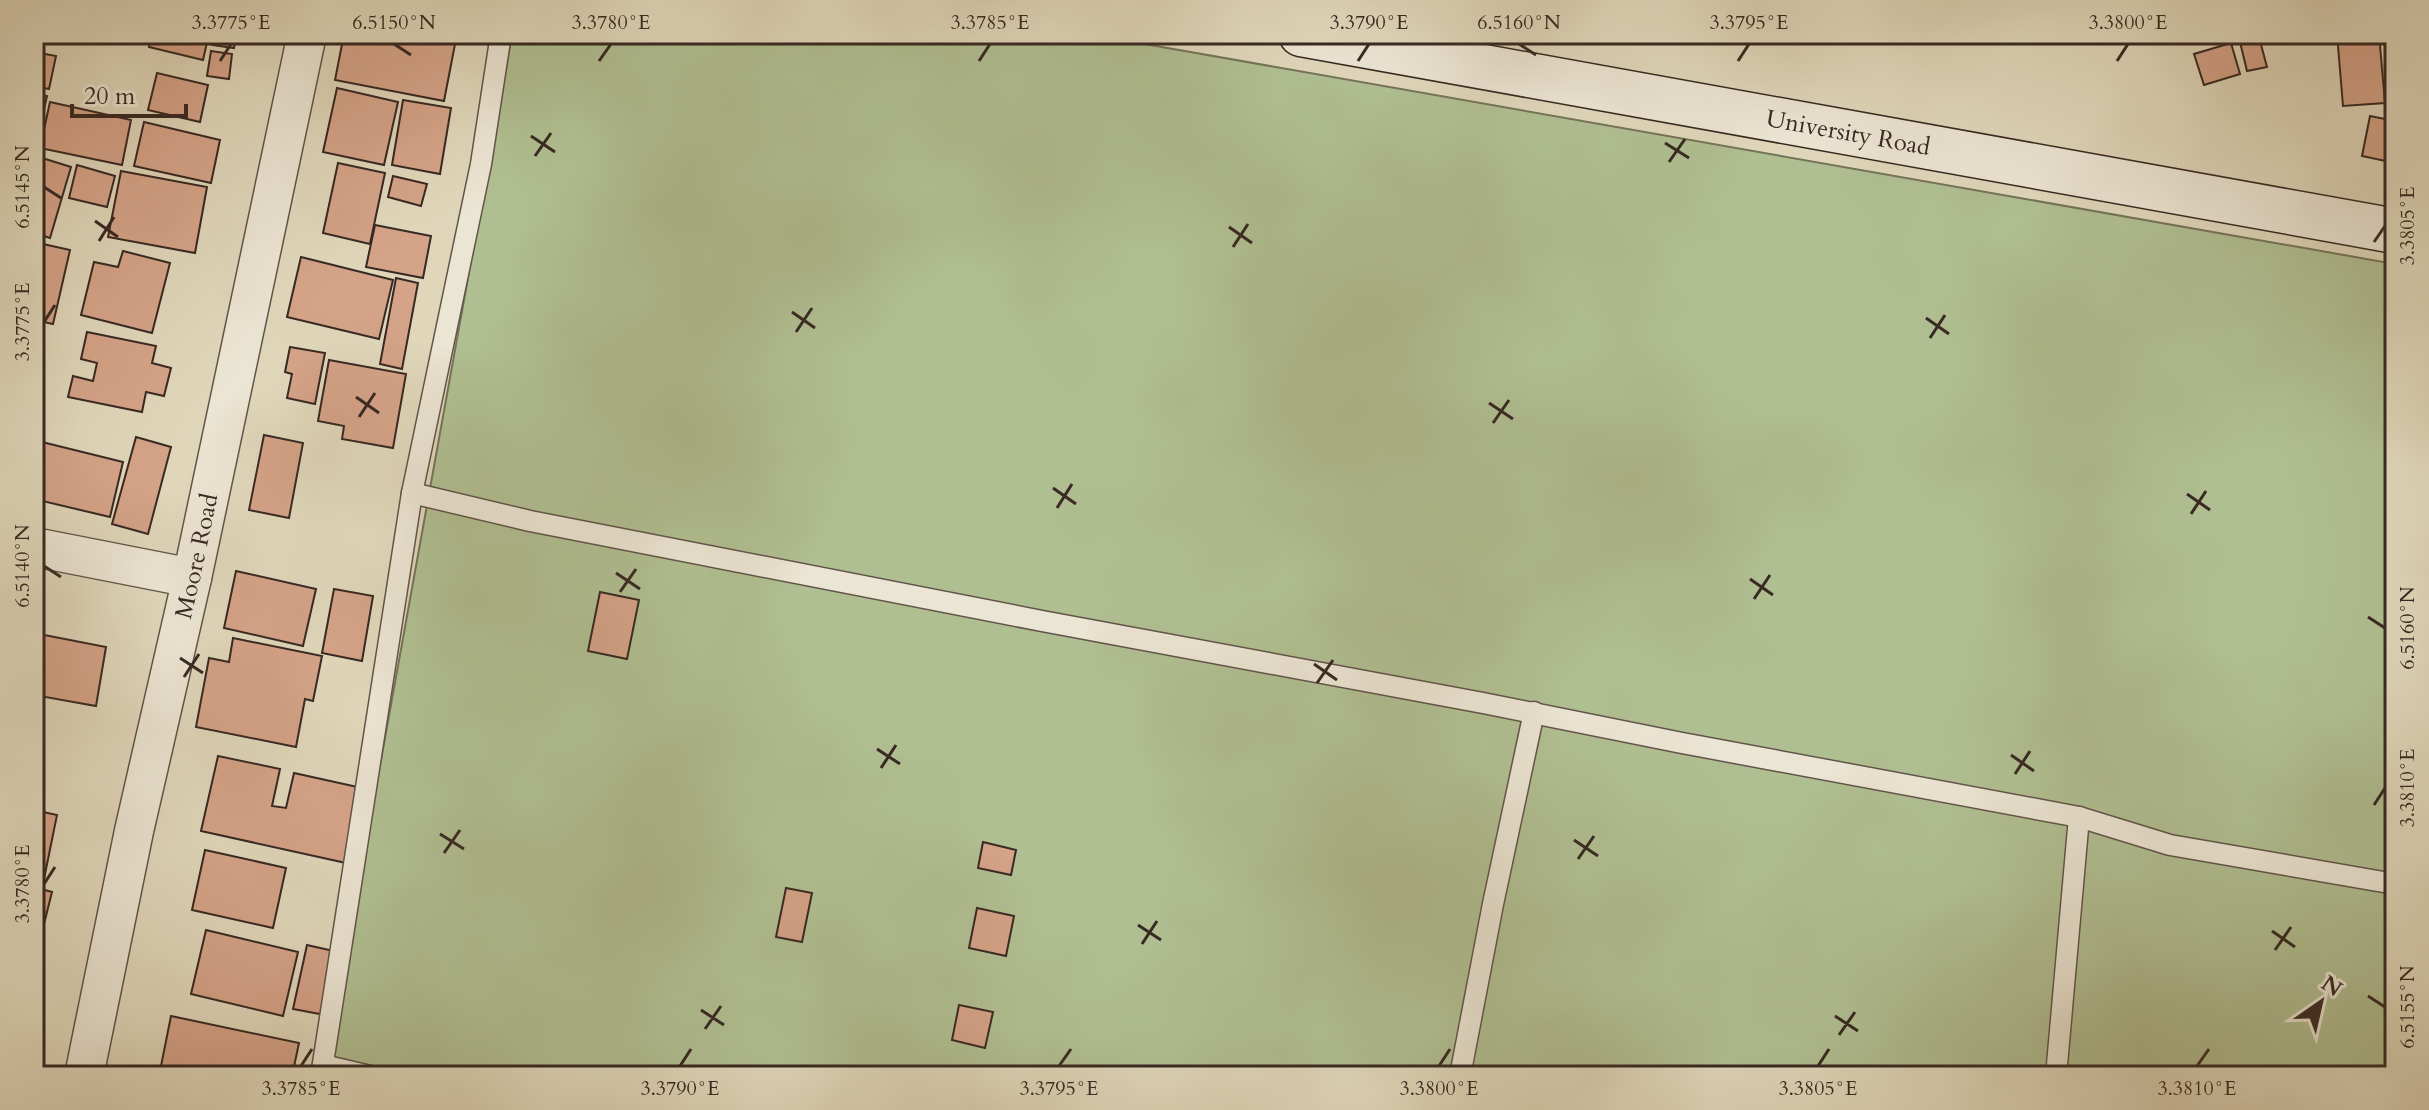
<svg xmlns="http://www.w3.org/2000/svg" width="2429" height="1110" font-family="Cardo,serif">
<style>
.green{fill:#b0bf92;stroke:#74745a;stroke-width:2}
.building{fill:#d5a388;stroke:#372923;stroke-width:2}
.lines{fill:none;stroke-linecap:round;stroke-linejoin:round}
.lane-casing{stroke:#615449;stroke-width:23}
.street-casing{stroke:#615449;stroke-width:41}
.secondary-casing{stroke:#372923;stroke-width:47}
.lane{stroke:#ebe5d3;stroke-width:20}
.street{stroke:#ebe5d3;stroke-width:38}
.secondary{stroke:#ebe5d3;stroke-width:44}
.ticks{fill:none;stroke:#372923;stroke-width:3}
.labels{text-anchor:middle;dominant-baseline:central;stroke-width:8;stroke-linejoin:round;paint-order:stroke}
.street-label{font-size:24px;fill:#372923;stroke:#ebe5d3}
.neatline{fill:none;stroke:#372923;stroke-width:3}
.ticks-label{font-size:20px;text-anchor:middle;fill:#372923}
</style>
<rect width="100%" height="100%" fill="#e0d7bb"/>
<filter id="stains"><feTurbulence type="fractalNoise" baseFrequency=".0025" numOctaves="4"/><feColorMatrix values="0 0 0 0 .2 0 0 0 0 .09 0 0 0 0 .02 0 0 0 .5 -.17"/></filter>
<radialGradient id="worn" r=".72"><stop offset=".6" stop-color="#630" stop-opacity="0"/><stop offset="1" stop-color="#630" stop-opacity=".3"/></radialGradient>
<polygon class="green" points="512,34 1088,34 2395,264 2395,1076 324,1076"/>
<g class="building">
<polygon points="152,34 209,34 203,60 149,47"/>
<polygon points="214,34 236,34 234,48 212,45"/>
<polygon points="344,34 433,34 456,39 444,101 335,80"/>
<polygon points="2337,34 2379,34 2385,103 2343,106"/>
<polygon points="2259,37 2267,67 2247,71 2240,42"/>
<polygon points="2231,43 2240,74 2204,85 2194,54"/>
<polygon points="211,51 232,54 229,79 207,76"/>
<polygon points="34,52 56,56 49,89 34,86"/>
<polygon points="157,73 208,85 200,122 148,110"/>
<polygon points="337,88 398,102 384,165 323,152"/>
<polygon points="34,94 47,96 39,132 34,130"/>
<polygon points="403,100 451,108 440,174 392,165"/>
<polygon points="50,102 131,120 122,165 40,148"/>
<polygon points="2370,116 2395,121 2395,163 2362,156"/>
<polygon points="144,122 220,140 211,183 134,166"/>
<polygon points="39,157 71,167 50,238 34,233 34,173"/>
<polygon points="338,163 385,173 370,244 323,233"/>
<polygon points="77,165 115,176 107,207 69,198"/>
<polygon points="121,171 207,187 195,253 108,237"/>
<polygon points="393,176 427,184 421,206 388,197"/>
<polygon points="375,225 431,236 423,278 366,267"/>
<polygon points="34,242 70,250 53,324 34,320"/>
<polygon points="123,251 170,263 152,333 81,315 94,262 118,267"/>
<polygon points="301,257 393,280 379,339 287,317"/>
<polygon points="396,278 418,283 402,369 380,364"/>
<polygon points="87,332 156,346 152,363 171,368 164,396 146,392 142,412 68,397 73,376 93,381 97,363 81,359"/>
<polygon points="290,347 325,353 315,404 287,398 292,374 285,372"/>
<polygon points="329,360 406,374 393,448 342,439 344,426 318,421"/>
<polygon points="264,435 303,443 289,518 249,510"/>
<polygon points="136,437 171,447 148,534 112,524"/>
<polygon points="42,442 123,462 110,517 34,499 34,475"/>
<polygon points="236,571 316,589 303,646 224,628"/>
<polygon points="334,589 373,596 362,661 322,653"/>
<polygon points="600,592 639,600 627,659 588,651"/>
<polygon points="34,633 106,647 96,706 34,695"/>
<polygon points="233,638 322,656 313,701 305,699 296,747 196,727 209,658 229,662"/>
<polygon points="218,756 280,769 272,806 286,808 294,773 362,788 346,863 201,831"/>
<polygon points="34,810 57,815 44,879 34,877"/>
<polygon points="983,842 1016,850 1011,875 978,868"/>
<polygon points="205,850 286,868 273,928 192,910"/>
<polygon points="34,887 52,892 37,952 34,951"/>
<polygon points="786,888 812,893 802,942 776,937"/>
<polygon points="977,908 1014,916 1006,956 969,948"/>
<polygon points="206,930 298,952 283,1016 191,994"/>
<polygon points="307,945 338,952 325,1015 293,1009"/>
<polygon points="959,1005 993,1012 985,1048 952,1040"/>
<polygon points="171,1016 299,1043 292,1076 159,1076"/>
</g>
<g class="lines">
<g class="lane-casing">
<g id="lane">
<polyline points="412,493 530,521 1042,621 1483,703 1682,743 2079,817 2170,845 2395,884"/>
<polyline points="323,1065 370,1076"/>
<polyline points="321,1076 412,493 481,164 501,34"/>
<polyline points="1460,1076 1493,904 1534,712"/>
<polyline points="2056,1076 2079,817"/>
</g>
</g>
<g class="street-casing">
<g id="street">
<polyline points="34,547 192,578"/>
<path id="s1" d="M84,1076L134,831L192,578L307,34"/>
</g>
</g>
<g class="secondary-casing">
<g id="secondary">
<path id="s2" d="M1301,34L2395,231"/>
</g>
</g>
<use href="#lane" class="lane"/>
<use href="#street" class="street"/>
<use href="#secondary" class="secondary"/>
</g>
<path class="ticks" d="M394,44L411,55M1519,44L1536,55M220,61L231,44M599,61L611,44M979,61L990,44M1358,61L1369,44M1738,61L1749,44M2117,61L2128,44M531,136L555,152M1665,143L1689,158M535,156L551,133M1669,162L1685,139M44,187L61,198M95,221L118,237M1229,227L1252,243M99,241L114,217M2374,242L2385,226M1233,247L1248,224M792,312L815,328M1926,318L1949,334M44,322L55,305M796,332L812,308M1930,338L1945,315M356,397L379,413M1489,403L1513,419M359,417L375,393M1493,423L1509,400M1053,488L1076,504M2187,494L2210,510M1057,508L1072,484M2191,514L2206,491M44,566L61,577M616,573L640,589M1750,579L1773,595M620,592L636,569M1754,599L1770,575M2368,617L2385,628M180,658L203,673M1314,664L1337,680M184,677L199,654M1317,683L1333,660M877,749L900,764M2011,755L2034,771M881,768L896,745M2015,774L2030,751M2374,805L2385,788M440,834L464,849M1574,840L1598,856M444,853L460,830M1578,859L1594,836M44,884L55,867M1138,925L1161,940M2272,931L2295,947M1142,944L1157,921M2275,950L2291,927M2368,996L2385,1007M701,1010L724,1025M1835,1016L1858,1031M705,1029L721,1006M1839,1035L1855,1012M301,1066L312,1049M680,1066L691,1049M1059,1066L1071,1049M1439,1066L1450,1049M1818,1066L1829,1049M2197,1066L2209,1049"/>
<g class="labels">
<g class="street-label">
<text stroke="none"><textPath href="#s2" startOffset="556">University Road</textPath></text>
<text stroke="none"><textPath href="#s1" startOffset="532">Moore Road</textPath></text>
</g>
</g>
<rect width="2429" height="1110" fill="none" stroke="#e0d7bb" stroke-width="88"/>
<g transform="translate(2321 1002) rotate(34)" stroke="#ebe5d3" stroke-width="6" paint-order="stroke">
<path d="M0-6L14 30L0 20L-14 30Z" fill="#372923"/>
<text y="-12" font-size="22" font-weight="bold" text-anchor="middle" fill="#372923">N</text>
</g>
<path d="M72 104v12h114v-12" fill="none" stroke="#372923" stroke-width="4"/>
<text x="84" y="104" font-size="24" fill="#372923" stroke="#ebe5d3" stroke-width="6" paint-order="stroke">20 m</text>
<rect x="44" y="44" width="2341" height="1022" class="neatline"/>
<g class="ticks-label">
<text x="231" y="29">3.3775°E</text>
<text x="394" y="29">6.5150°N</text>
<text x="611" y="29">3.3780°E</text>
<text x="990" y="29">3.3785°E</text>
<text x="1369" y="29">3.3790°E</text>
<text x="1519" y="29">6.5160°N</text>
<text x="1749" y="29">3.3795°E</text>
<text x="2128" y="29">3.3800°E</text>
<text transform="translate(22 187) rotate(-90)" y="7">6.5145°N</text>
<text transform="translate(2407 226) rotate(-90)" y="7">3.3805°E</text>
<text transform="translate(22 322) rotate(-90)" y="7">3.3775°E</text>
<text transform="translate(22 566) rotate(-90)" y="7">6.5140°N</text>
<text transform="translate(2407 628) rotate(-90)" y="7">6.5160°N</text>
<text transform="translate(2407 788) rotate(-90)" y="7">3.3810°E</text>
<text transform="translate(22 884) rotate(-90)" y="7">3.3780°E</text>
<text transform="translate(2407 1007) rotate(-90)" y="7">6.5155°N</text>
<text x="301" y="1095">3.3785°E</text>
<text x="680" y="1095">3.3790°E</text>
<text x="1059" y="1095">3.3795°E</text>
<text x="1439" y="1095">3.3800°E</text>
<text x="1818" y="1095">3.3805°E</text>
<text x="2197" y="1095">3.3810°E</text>
</g>
<rect width="100%" height="100%" filter="url(#stains)"/>
<rect width="100%" height="100%" fill="url(#worn)"/>
</svg>
